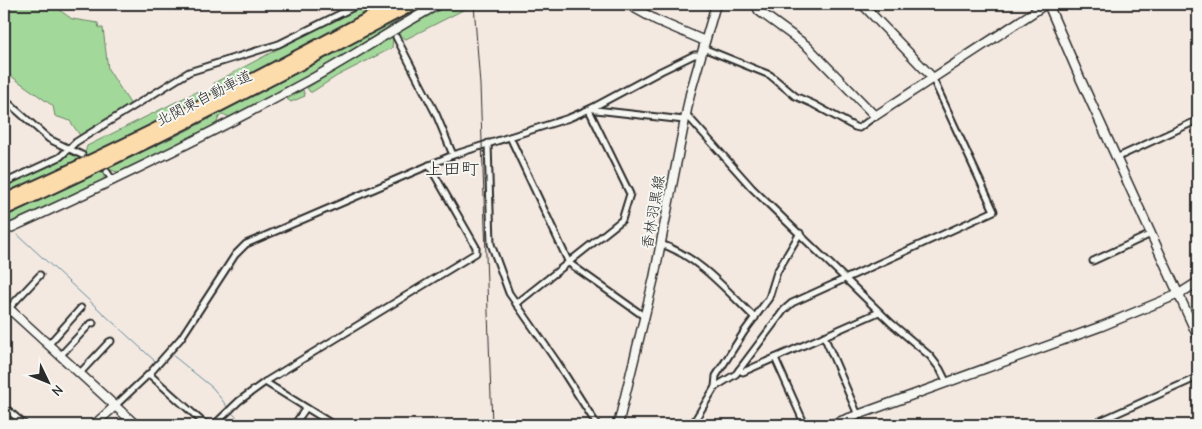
<svg xmlns="http://www.w3.org/2000/svg" width="1202" height="429" font-family="'Comic Neue','Klee One',sans-serif">
<style>
.green{fill:#a3d89b;stroke:#678263}
.lines{fill:none;stroke-linecap:round;stroke-linejoin:round}
.stream{stroke:#648c9e;stroke-width:1}
.street-casing{stroke:#2b2b2b;stroke-width:9}
.secondary-casing{stroke:#2b2b2b;stroke-width:11}
.highway-casing{stroke:#2b2b2b;stroke-width:14}
.street{stroke:#f6f6f2;stroke-width:5}
.secondary{stroke:#f6f6f2;stroke-width:8}
.highway{stroke:#fddcac;stroke-width:10}
.rail{stroke:#2b2b2b;stroke-width:1}
.labels{text-anchor:middle;dominant-baseline:central;stroke-width:4;stroke-linejoin:round;paint-order:stroke}
.street-label{font-size:15px;fill:#2b2b2b;stroke:#f6f6f2}
.quarter-label{font-size:18px;fill:#2b2b2b;stroke:#f6f6f2}
</style>
<rect width="100%" height="100%" fill="#f4e9e1"/>
<filter id="ink" filterUnits="userSpaceOnUse"><feTurbulence type="fractalNoise" baseFrequency=".02" numOctaves="2"/><feDisplacementMap in="SourceGraphic" scale="10" xChannelSelector="R" yChannelSelector="G"/><feConvolveMatrix kernelMatrix="1 2 1 2 8 2 1 2 1" color-interpolation-filters="sRGB"/></filter>
<g filter="url(#ink)">
<g class="green">
<polygon points="4,4 51,4 72,19 98,23 99,28 103,28 108,69 131,105 81,137 70,121 55,116 53,106 4,71"/>
<polygon points="368,4 383,4 213,95 4,195 4,186 70,154 80,157 85,153 87,146 198,91 207,93 212,92 214,83 353,9"/>
<polygon points="426,4 429,4 404,17 312,75 231,118 223,114 219,117 216,125 209,129 122,173 110,170 104,174 104,180 101,182 4,225 4,216 97,174 186,131"/>
<polygon points="451,4 471,4 471,6 406,39 398,35 393,38 392,48 337,76 312,92 310,92 307,88 392,36"/>
<polygon points="303,90 305,96 291,102 287,99"/>
</g>
<g class="lines">
<g class="stream">
<polyline points="18,235 156,362"/>
<polyline points="170,356 171,354 213,388 228,408"/>
<polyline points="160,366 161,366"/>
<polyline points="4,401 30,425"/>
<polyline points="231,412 245,425"/>
</g>
<g class="street-casing">
<g id="street">
<polyline points="396,37 436,114 453,155"/>
<polyline points="703,48 770,75 795,96 813,104 855,127 859,128 875,116"/>
<polyline points="4,99 49,139 82,155"/>
<polyline points="592,108 596,110 684,120"/>
<polyline points="686,114 752,188 891,323 930,356 940,369 947,383"/>
<polyline points="510,137 569,263 645,317"/>
<polyline points="488,143 491,244 509,293 557,362 597,425"/>
<polyline points="1116,158 1198,120"/>
<polyline points="107,172 113,181"/>
<polyline points="4,183 60,157 76,142 189,72 279,44 360,4"/>
<path d="M661,244C699,257 727,291 755,318"/>
<polyline points="1093,261 1151,234"/>
<polyline points="516,304 622,220 630,194 589,110"/>
<polyline points="9,308 40,275"/>
<polyline points="824,336 858,415"/>
<polyline points="49,344 81,308"/>
<polyline points="61,355 90,324 93,323"/>
<polyline points="775,358 805,425"/>
<polyline points="739,370 743,372 879,312"/>
<polyline points="80,373 109,342 111,341"/>
<polyline points="149,374 206,425"/>
<polyline points="265,382 334,425"/>
<polyline points="715,387 736,374 784,310 792,303 994,211 932,77"/>
<polyline points="115,406 151,372 181,338 235,255 246,244 453,155 569,118 592,108 661,71 694,55 700,55"/>
<polyline points="4,413 8,410 25,425"/>
<polyline points="214,425 239,401 265,382 476,253 476,247 429,165"/>
<polyline points="294,425 306,408"/>
<polyline points="692,425 715,387 716,376 744,332 769,298 777,272 800,233"/>
<polyline points="1091,425 1198,377"/>
</g>
</g>
<g class="secondary-casing">
<g id="secondary">
<polyline points="627,4 656,20 705,41"/>
<polyline points="762,4 758,9 759,11 807,46 875,116 1046,4"/>
<polyline points="862,4 932,77"/>
<polyline points="1048,4 1080,78 1198,337"/>
<path d="M4,231C105,185 205,137 302,84C349,59 393,29 439,4"/>
<polyline points="4,304 136,425"/>
<polyline points="94,425 115,406"/>
<polyline points="618,425 654,278 690,94 716,4"/>
<polyline points="830,425 1102,326 1179,294 1198,282"/>
</g>
</g>
<g class="highway-casing">
<g id="highway">
<path d="M4,200C138,141 266,73 395,4"/>
<path d="M4,210C144,147 279,76 414,4"/>
</g>
</g>
<use href="#street" class="street"/>
<use href="#secondary" class="secondary"/>
<use href="#highway" class="highway"/>
<polyline class="rail" points="474,4 480,85 492,425"/>
</g>
</g>
<g class="labels">
<g class="street-label">
<text transform="translate(204 98) rotate(-27)">北関東自動車道</text>
<text transform="translate(653 212) rotate(-80)">香林羽黒線</text>
</g>
<g class="quarter-label">
<text x="452" y="169">上田町</text>
</g>
</g>
<rect width="1202" height="429" fill="none" stroke="#f6f6f2" stroke-width="20"/>
<rect x="10" y="10" width="1182" height="409" fill="none" stroke="#2b2b2b" stroke-width="2" filter="url(#ink)"/>
<g transform="translate(48 382) rotate(133)" stroke="#f6f6f2" stroke-width="4" paint-order="stroke">
<path d="M0-4L9 19L0 12L-9 19Z" fill="#2b2b2b"/>
<text y="-8" font-size="14" font-weight="bold" text-anchor="middle" fill="#2b2b2b">N</text>
</g>
</svg>
